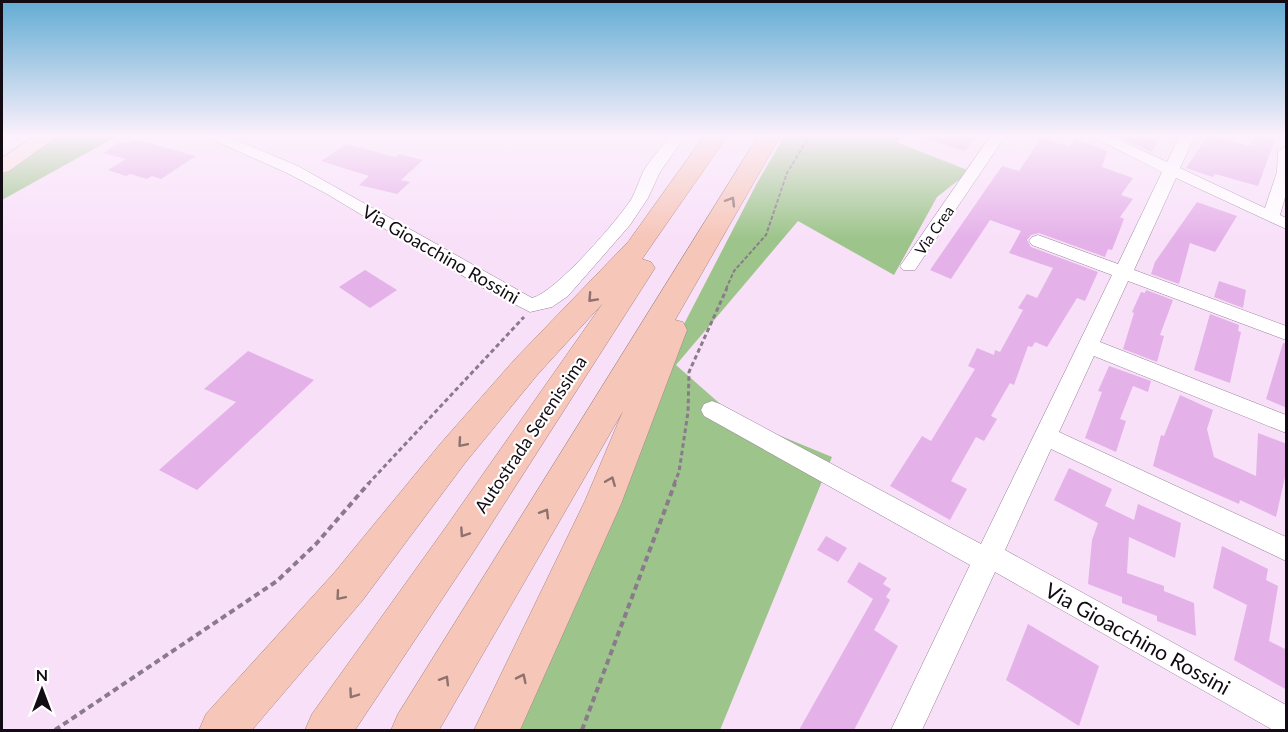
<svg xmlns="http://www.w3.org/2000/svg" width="1288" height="732" font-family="Lato,sans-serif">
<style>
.green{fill:#9dc58b}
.building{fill:#e5b1e9}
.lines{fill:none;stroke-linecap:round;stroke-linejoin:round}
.minor-casing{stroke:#958097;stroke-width:1}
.major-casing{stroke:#a6857f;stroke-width:1}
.highway-casing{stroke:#a6857f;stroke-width:1}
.path-far2{stroke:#8a7a8b;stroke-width:2;stroke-dasharray:4 2;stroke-linecap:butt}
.path-far1{stroke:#8a7a8b;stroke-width:3;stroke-dasharray:4.5 3;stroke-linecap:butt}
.path{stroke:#8a7a8b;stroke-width:4;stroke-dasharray:6 4;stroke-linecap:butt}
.minor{fill:#fff;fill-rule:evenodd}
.major{fill:#faddd5;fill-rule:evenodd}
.highway{fill:#f6c6b9;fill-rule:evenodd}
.oneway{stroke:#8f726e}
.labels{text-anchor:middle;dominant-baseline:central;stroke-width:4.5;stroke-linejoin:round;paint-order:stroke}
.far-street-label{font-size:15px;fill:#120b13;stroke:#fff}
.street-label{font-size:18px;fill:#120b13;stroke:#fff}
.near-street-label{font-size:21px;fill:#120b13;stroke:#fff}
</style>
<rect width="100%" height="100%" fill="#f8e0f9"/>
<g class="green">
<polygon points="55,135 119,135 2,200 2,171"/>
<polygon points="785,135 902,135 896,142 970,171 937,197 894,275 798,221 676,365 735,417 832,457 720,730 497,730 508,698 683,326 757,183"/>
</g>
<g class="building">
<polygon points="927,135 977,135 965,151 926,139"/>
<polygon points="1115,135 1140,135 1158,142 1151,152"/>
<polygon points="1208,135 1249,146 1254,135 1275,140 1258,186 1215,174 1213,177 1186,168"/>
<polygon points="1041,138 1068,146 1076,139 1107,151 1102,167 1133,178 1121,195 1133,199 1120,217 1124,219 1112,250 1108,249 1105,257 1039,233 1031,235 1027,240 1031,247 1098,272 1085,301 1077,298 1047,347 1035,342 1032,347 1028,346 1014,385 1010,383 991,416 997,419 984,441 976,437 951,481 967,489 950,520 890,486 922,436 931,441 975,369 968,366 977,348 994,355 995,350 1000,352 1023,310 1018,308 1027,294 1037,298 1053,268 1009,253 1021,231 990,220 951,279 930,270 1002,166 1019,171"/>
<polygon points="134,140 153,144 196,156 161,179 152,176 147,179 130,174 126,176 108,170 126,159 103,153 121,142 127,144"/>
<polygon points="346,144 395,157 399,154 423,160 401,180 410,182 397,194 359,185 369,176 321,161"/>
<polygon points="1197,202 1237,216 1215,252 1190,243 1179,284 1151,274 1155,262"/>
<polygon points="365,270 397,290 370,308 339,287"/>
<polygon points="1219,281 1246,290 1243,308 1214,297"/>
<polygon points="1146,290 1173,300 1160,335 1164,336 1157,362 1123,349 1134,313 1132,312 1141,292 1145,293"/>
<polygon points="1210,314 1239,325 1238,331 1241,332 1230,383 1194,370"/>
<polygon points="1283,343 1287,344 1287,408 1266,399"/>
<polygon points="248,351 314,380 197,490 159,470 236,402 204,389"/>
<polygon points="1109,366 1151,381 1148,392 1133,386 1120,419 1126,421 1116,452 1085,438 1102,392 1098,391"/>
<polygon points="1180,395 1213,410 1207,429 1214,457 1256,476 1258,433 1287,444 1287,468 1276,517 1240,500 1239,504 1153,466 1161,435 1164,436"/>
<polygon points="1069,468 1112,489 1105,506 1134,520 1138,504 1181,523 1175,558 1129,537 1127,573 1164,586 1164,591 1194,603 1196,636 1157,621 1157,616 1122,603 1122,597 1088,584 1092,540 1098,523 1054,500"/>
<polygon points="826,536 847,548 838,562 817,550"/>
<polygon points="1222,546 1268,569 1266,580 1278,586 1269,641 1287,650 1287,690 1234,660 1247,605 1213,588"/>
<polygon points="859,562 887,578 883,584 891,589 886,597 890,600 874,630 898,646 854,730 799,730 873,599 847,582"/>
<polygon points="1028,624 1099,666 1079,726 1006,680"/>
</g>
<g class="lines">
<g class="minor-casing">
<g id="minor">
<path d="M202,135H224L298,166L532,298C555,293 619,219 632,198C636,190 639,181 643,172C650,159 662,147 671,135H686L660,172L648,198L630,225L568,296L552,307L530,312L483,288L327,194L287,173Z"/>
<polygon points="991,135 1006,135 915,270 903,270 900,266 903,262"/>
<polygon points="1089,135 1109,135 1167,162 1180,135 1195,135 1180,168 1265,208 1277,172 1278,151 1286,147 1286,194 1280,215 1286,218 1286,229 1176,178 1134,270 1286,326 1286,340 1128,281 1100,342 1286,415 1286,433 1094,356 1059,432 1286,537 1286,561 1051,449 1005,550 1286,705 1286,730 1273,730 995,572 922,730 891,730 970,565 704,416 701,410 704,404 712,401 720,404 981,544 1112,275 1032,245 1029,241 1032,237 1038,235 1118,264 1162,172"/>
</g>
</g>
<g class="major-casing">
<polygon id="major" points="36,135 59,135 9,171 2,173 2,158"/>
</g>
<g class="highway-casing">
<g id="highway">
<polygon points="705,135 728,135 642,259 651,262 655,268 474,551 355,730 305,730 312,714 446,527 603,303 538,374 465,463 362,601 252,730 199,730 206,714 334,573 441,443 516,358 628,242"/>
<polygon points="759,135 781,135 675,320 683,322 687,330 621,504 520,730 474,730 585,501 623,411 439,730 391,730 398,714"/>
</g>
</g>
<polyline class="path-far2" points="726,289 734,271 766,235 787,173 810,135"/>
<g class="path-far1">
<polyline points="368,484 524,317"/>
<polyline points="674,484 679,472 688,412 689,372 727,288"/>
</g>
<g class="path">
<polyline points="55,730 277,581 316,544 369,483"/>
<polyline points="582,730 675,483"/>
</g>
<use href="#minor" class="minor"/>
<use href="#major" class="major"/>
<use href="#highway" class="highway"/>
</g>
<defs><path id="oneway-chevron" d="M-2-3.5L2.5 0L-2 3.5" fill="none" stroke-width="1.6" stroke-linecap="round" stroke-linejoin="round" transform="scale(1.5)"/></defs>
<g class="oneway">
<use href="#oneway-chevron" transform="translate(731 201) rotate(-59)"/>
<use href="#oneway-chevron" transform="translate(592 298) rotate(133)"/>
<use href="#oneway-chevron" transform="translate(462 443) rotate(131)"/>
<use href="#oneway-chevron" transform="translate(611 481) rotate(-68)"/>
<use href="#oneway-chevron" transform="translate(545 513) rotate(-59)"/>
<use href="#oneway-chevron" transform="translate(464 533) rotate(124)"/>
<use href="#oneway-chevron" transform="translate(340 596) rotate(131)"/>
<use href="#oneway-chevron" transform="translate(522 678) rotate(-64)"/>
<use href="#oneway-chevron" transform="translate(445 680) rotate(-59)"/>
<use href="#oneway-chevron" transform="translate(353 694) rotate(125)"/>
</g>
<linearGradient id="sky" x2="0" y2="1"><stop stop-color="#62acd3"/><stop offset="0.57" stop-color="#fcf1fc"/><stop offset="1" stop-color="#fcf1fc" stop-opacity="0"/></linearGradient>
<rect width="1288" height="238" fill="url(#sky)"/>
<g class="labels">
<g class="far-street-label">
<text transform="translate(934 230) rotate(-55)">Via Crea</text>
</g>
<g class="street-label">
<text transform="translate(441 254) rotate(30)">Via Gioacchino Rossini</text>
<text transform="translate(530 434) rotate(-56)">Autostrada Serenissima</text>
</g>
<g class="near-street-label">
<text transform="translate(1138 638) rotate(29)">Via Gioacchino Rossini</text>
</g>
</g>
<rect width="1288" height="732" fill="none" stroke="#120b13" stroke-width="6"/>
<g transform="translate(42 690)" stroke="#ffffff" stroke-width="4.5" paint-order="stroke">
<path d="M0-4.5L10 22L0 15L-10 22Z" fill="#120b13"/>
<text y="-9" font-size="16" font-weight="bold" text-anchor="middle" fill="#120b13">N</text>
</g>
</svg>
